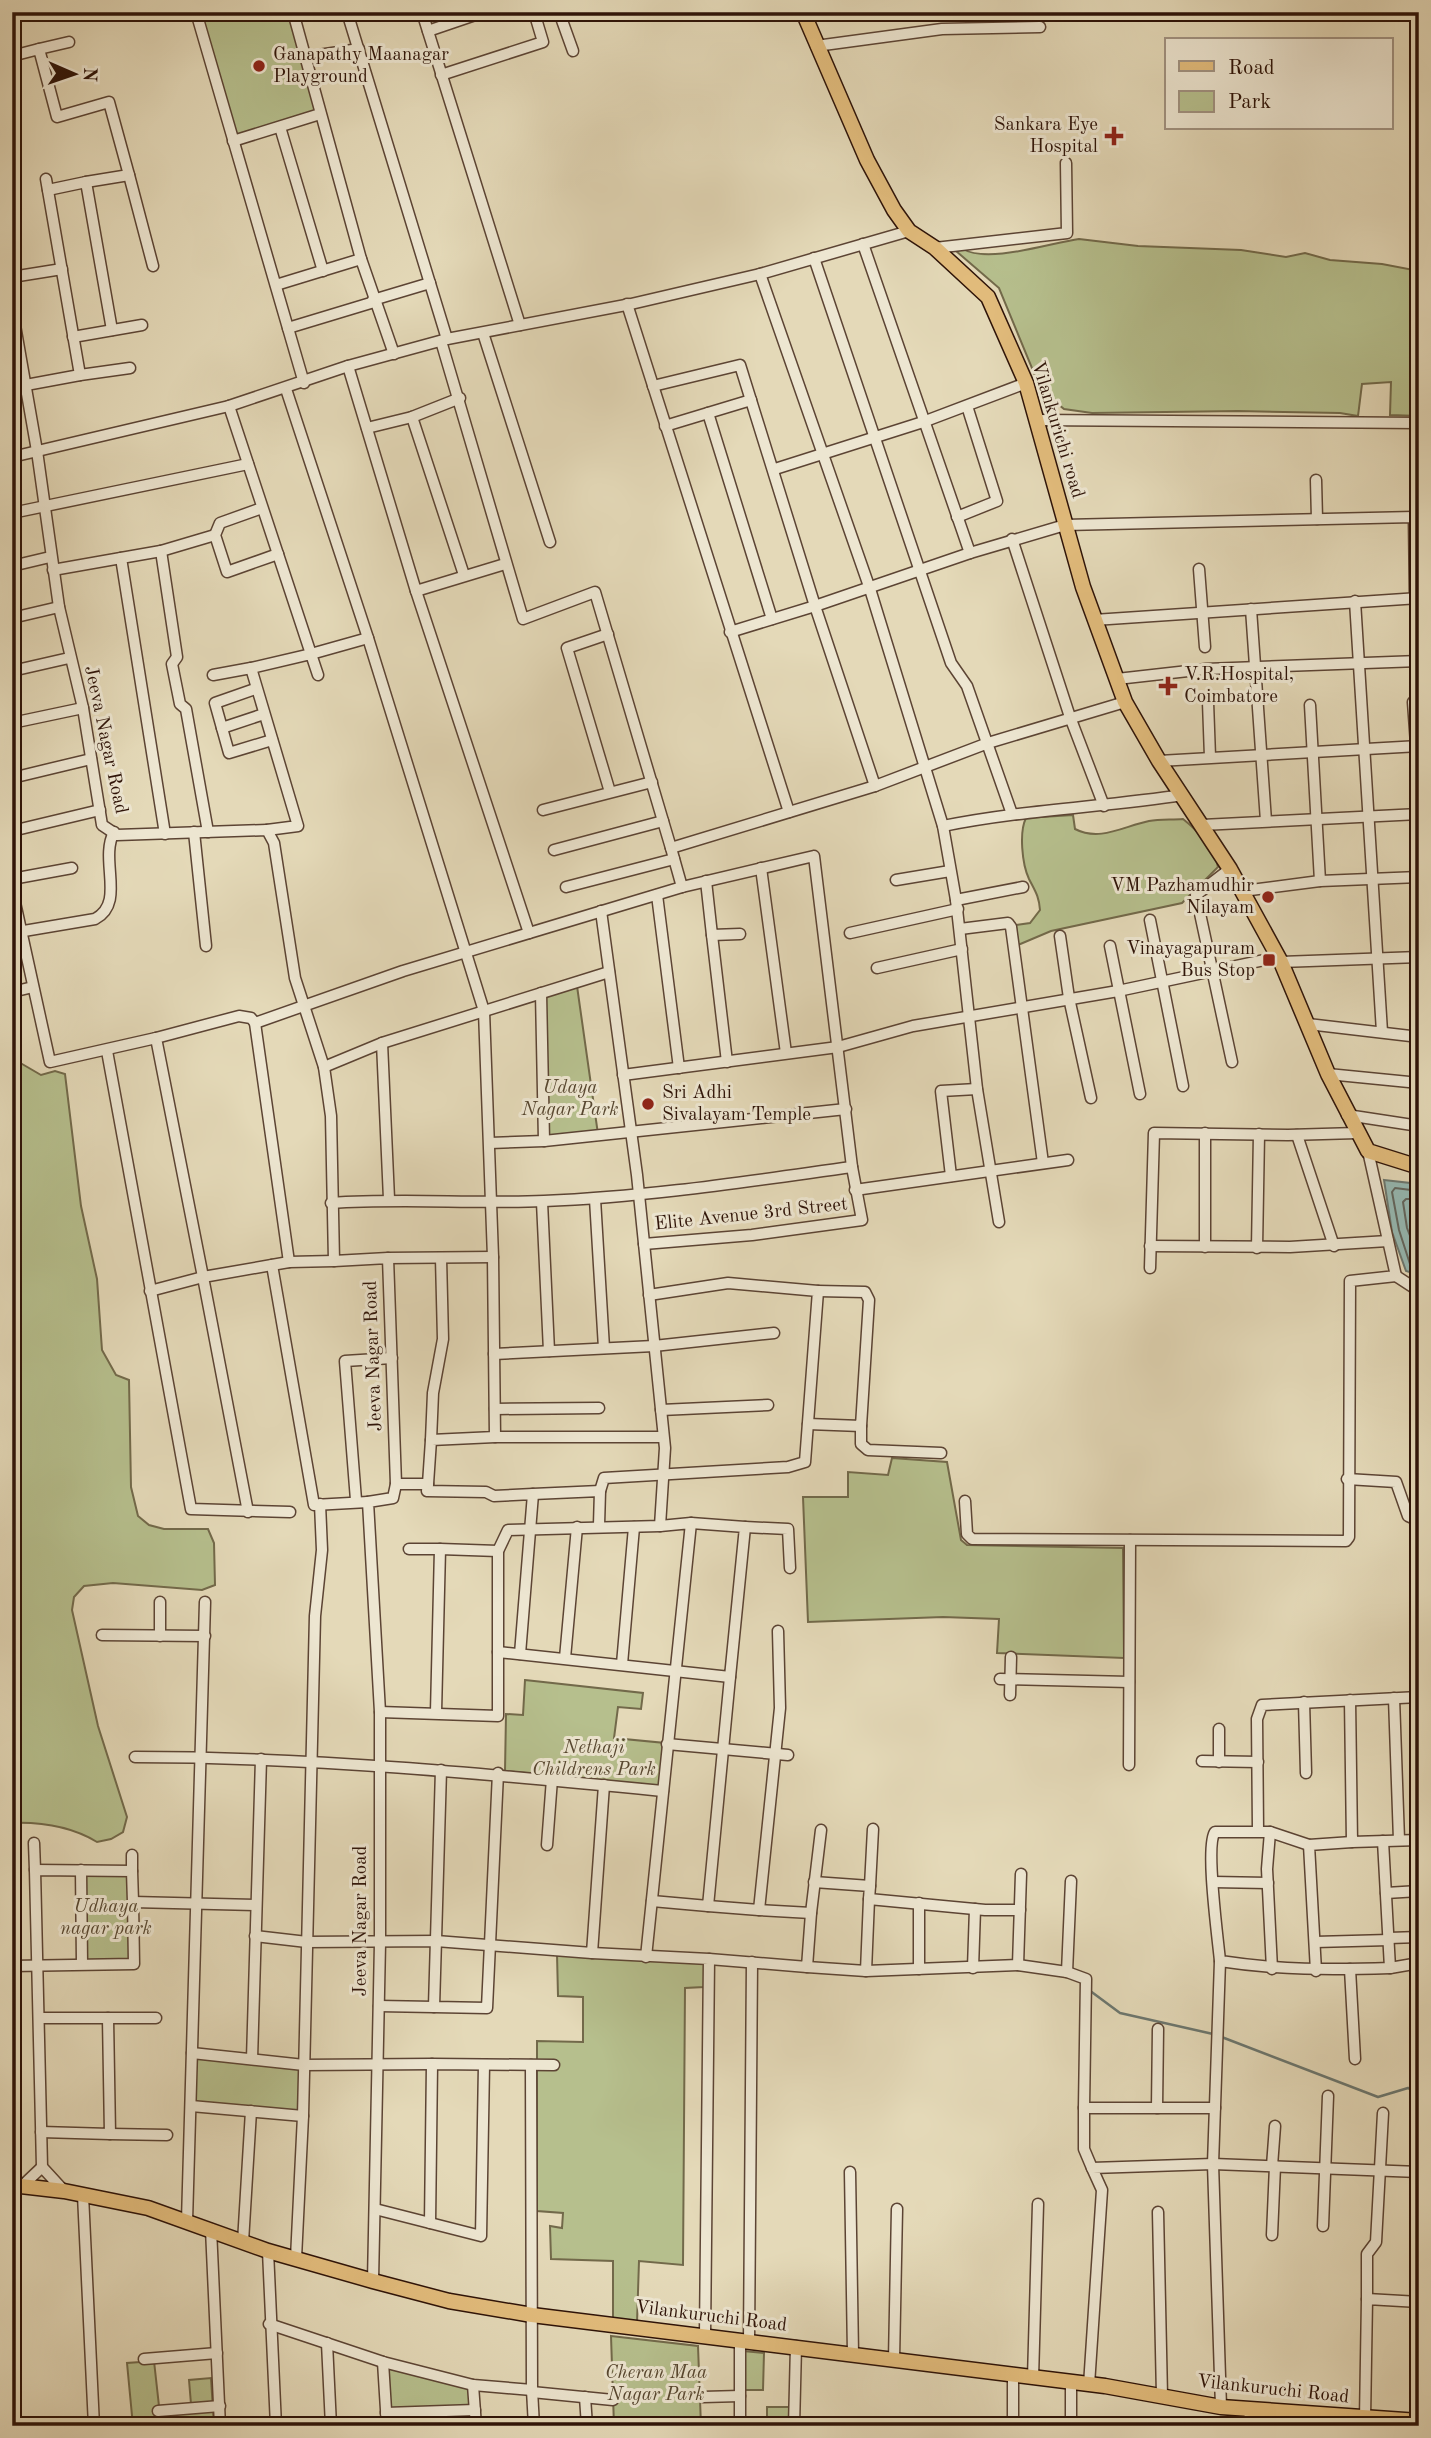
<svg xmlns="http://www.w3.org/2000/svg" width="1431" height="2438" font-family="'Old Standard TT',serif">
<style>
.green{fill:#b6bf8d;stroke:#72694a;stroke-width:2}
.water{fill:#96b9b3;stroke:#6c776f;stroke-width:2}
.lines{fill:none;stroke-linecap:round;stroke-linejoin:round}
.shore{stroke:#62665e;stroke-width:2}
.stream{stroke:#6c776f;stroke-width:2.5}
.minor-casing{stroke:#5c4434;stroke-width:13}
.major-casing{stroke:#2e1308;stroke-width:17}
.minor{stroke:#ede6d1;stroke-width:10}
.major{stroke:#e2bc7c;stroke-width:14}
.poi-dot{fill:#8f2418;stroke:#ede6d1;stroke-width:2.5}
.labels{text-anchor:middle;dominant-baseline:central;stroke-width:6;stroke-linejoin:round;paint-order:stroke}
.poi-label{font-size:19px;fill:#2e1308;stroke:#ede6d1;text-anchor:start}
.street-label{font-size:19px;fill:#2e1308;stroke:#ede6d1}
.park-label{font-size:19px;font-style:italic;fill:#574730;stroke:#ede6d1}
</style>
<rect width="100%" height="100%" fill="#e4d9b8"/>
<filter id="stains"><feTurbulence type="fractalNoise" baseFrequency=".00286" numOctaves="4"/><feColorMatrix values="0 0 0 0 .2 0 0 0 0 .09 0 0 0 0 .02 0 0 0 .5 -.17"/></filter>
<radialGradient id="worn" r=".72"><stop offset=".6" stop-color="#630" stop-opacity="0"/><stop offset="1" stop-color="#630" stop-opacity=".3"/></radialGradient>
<g class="green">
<polygon points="214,12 293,12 320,114 233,141 198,17"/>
<path d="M1079,239L1138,246L1241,250L1286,257L1305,253L1330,260L1382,264L1419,271V416L1390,415L1391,382L1362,384L1358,416L1340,413L1238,411L1092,413L1064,409L1041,390L999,288L956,251L963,249C988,264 1050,243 1079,239Z"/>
<path d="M1073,815L1075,829C1100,842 1124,826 1149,821C1160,819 1172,820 1183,819C1197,830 1215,849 1218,867L1182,903L1051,931L1018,945L1016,925L1030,923L1040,910C1039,896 1035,891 1029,879C1022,864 1019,832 1026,818Z"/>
<polygon points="577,986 598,1134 548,1138 544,996"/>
<path d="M17,1061L41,1075L55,1071L65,1074L81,1206L97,1279L102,1350L116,1375L129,1380L131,1487L138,1516L149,1525L164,1529H208L214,1543L215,1585L202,1590L113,1583L84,1586L74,1597L72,1610L98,1726L127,1817L123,1832L111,1839L97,1842C72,1827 41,1822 12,1823V1068Z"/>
<polygon points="892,1458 947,1462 961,1540 967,1545 1123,1548 1124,1658 997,1653 999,1619 943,1617 808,1622 803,1497 848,1497 848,1472 888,1475"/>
<polygon points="525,1680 643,1693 641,1709 618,1707 614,1738 665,1743 661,1786 505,1771 506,1714 523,1715"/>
<polygon points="83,1873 129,1874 129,1962 84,1961"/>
<polygon points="557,1954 704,1963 704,1987 685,1988 683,2265 639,2261 637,2323 613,2320 613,2261 551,2259 550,2226 562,2228 563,2213 537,2211 537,2041 583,2042 583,1997 558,1996"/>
<polygon points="196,2057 300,2068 299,2114 195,2103"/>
<polygon points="611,2336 698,2346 701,2426 614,2426"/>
<polygon points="743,2351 764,2353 763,2390 742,2390"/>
<polygon points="154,2361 159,2406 191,2404 189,2380 211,2378 214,2426 133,2426 127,2363"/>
<polygon points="387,2368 470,2388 472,2408 389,2412"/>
<polygon points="767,2407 789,2407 789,2426 746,2426 746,2420 767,2421"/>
</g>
<polygon class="water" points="1384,1180 1419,1184 1419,1275 1406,1271 1392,1232"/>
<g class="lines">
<g class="shore">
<polyline points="1419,1191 1395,1188 1392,1192 1399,1230 1410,1264 1419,1268"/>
<polyline points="1419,1199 1406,1199 1403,1202 1407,1228 1419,1259"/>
</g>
<g class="stream">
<polyline points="1089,1990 1120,2013 1213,2034"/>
<polyline points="1219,2036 1378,2097 1408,2088 1419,2093"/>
</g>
<g class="minor-casing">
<g id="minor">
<polyline points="196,12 304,383"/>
<polyline points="293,12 361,259 394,354"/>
<polyline points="347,12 447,339"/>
<polyline points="422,12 520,325"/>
<polyline points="559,12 573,51"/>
<polyline points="198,17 214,12"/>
<polyline points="428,31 475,15"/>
<polyline points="816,46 942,29 1040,27"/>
<polyline points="39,49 69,42"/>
<polyline points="12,56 39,49 57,117 109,102 129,175 86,182 112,330"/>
<polyline points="305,57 359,49"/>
<polyline points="441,75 543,42 534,12"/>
<polyline points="280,127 323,271"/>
<polyline points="233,141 320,114"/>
<polyline points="129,175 153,266"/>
<polyline points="48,190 86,182"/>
<polyline points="863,244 970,553"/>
<polyline points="935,248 1067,233 1066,163"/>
<polyline points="814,258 951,663 967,686 1012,814"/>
<polyline points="760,274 870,589 943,826 956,900 977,1089 999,1222"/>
<polyline points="12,277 62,269"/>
<polyline points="276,285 361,259"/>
<polyline points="373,300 430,283"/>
<polyline points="627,304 789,812"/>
<polyline points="12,308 37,451 59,607 83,708 102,825 117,835 267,830 274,843 295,978 324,1067 331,1116 334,1261 388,1258 396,1484 393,1498 368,1502 380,1712 380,1943 373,2281"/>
<polyline points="288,328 374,302"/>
<polyline points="483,333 550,542"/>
<polyline points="73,337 142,325"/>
<polyline points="441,341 523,619 595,592 671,848"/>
<polyline points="348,366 416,591 505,564"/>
<polyline points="80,375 130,368"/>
<polyline points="26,385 80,375 46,179"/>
<polyline points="653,386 740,365 815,606 730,632"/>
<polyline points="286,389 368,638 484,1011 493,1257 495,1437 431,1440 428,1484 396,1484"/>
<polyline points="229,406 311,654 368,638"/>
<polyline points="708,413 772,619"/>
<polyline points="412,417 464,575"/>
<polyline points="1035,420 1419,423"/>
<polyline points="665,426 751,400"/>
<polyline points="367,428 412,417 460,398"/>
<polyline points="12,457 229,406 348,366 447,339 631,304 760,274 909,231"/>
<polyline points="775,469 923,422 1026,383"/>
<polyline points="1316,480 1317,519"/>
<polyline points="262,508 220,523 215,535 227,572 278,554"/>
<polyline points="12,513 248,464"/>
<polyline points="957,517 997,501 967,406"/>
<polyline points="1012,539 1070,717 1104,806"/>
<polyline points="161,551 177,657 172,664 180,704 186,709 208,832"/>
<polyline points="12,566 50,557"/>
<polyline points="1199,569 1205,647"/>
<polyline points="53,570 121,558"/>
<polyline points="416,591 529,933"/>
<polyline points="1355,601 1382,1032"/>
<polyline points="1251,609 1266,821"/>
<polyline points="12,618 59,607"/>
<polyline points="1094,620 1419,598"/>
<polyline points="608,634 567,648 610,792"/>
<polyline points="12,671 69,658"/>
<polyline points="213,675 251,668"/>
<polyline points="1117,679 1206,669 1419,661"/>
<polyline points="255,689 215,703 222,728 264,714"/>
<polyline points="1208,702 1210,757"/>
<polyline points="1413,702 1419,786"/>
<polyline points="1310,705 1320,881"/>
<polyline points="12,723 83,708"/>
<polyline points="222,728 229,753 272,740"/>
<polyline points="1159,761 1419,746"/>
<polyline points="12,778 91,759"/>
<polyline points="875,786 815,606 970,553 1065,525 1414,517 1415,597"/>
<polyline points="543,810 652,782"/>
<polyline points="1202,825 1419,814"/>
<path d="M943,826C1022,810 1103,807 1183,795"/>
<polyline points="267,830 298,826 251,668 311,654 318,675"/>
<polyline points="12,831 100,810"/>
<polyline points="194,832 206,946"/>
<polyline points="165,834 121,558 161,551 215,535"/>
<polyline points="554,850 663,821"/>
<polyline points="761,868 786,1053"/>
<polyline points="1230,869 1196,895 1232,1062"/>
<polyline points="12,879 72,868"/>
<polyline points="896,880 950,871"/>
<polyline points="706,881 712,935 740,934"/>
<polyline points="566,887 674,859"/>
<polyline points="12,889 50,1062 156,1038"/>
<polyline points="1243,891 1320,881 1419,877"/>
<polyline points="657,895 679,1068"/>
<polyline points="956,900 1023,887"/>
<polyline points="1150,920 1183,1086"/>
<polyline points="960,929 1008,923 1011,927 1043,1163"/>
<path d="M12,933L95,919C126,903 99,860 114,832"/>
<polyline points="850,933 958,909"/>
<polyline points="712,935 727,1062"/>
<polyline points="1060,936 1069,998 1091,1098"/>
<polyline points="1110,946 1140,1094"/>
<polyline points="1281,962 1419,957"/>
<polyline points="877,968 962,949"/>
<polyline points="12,992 33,987"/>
<polyline points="255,1023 403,971 682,887 671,848 875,786 988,743 1125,702"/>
<polyline points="1308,1024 1419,1037"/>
<polyline points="382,1043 389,1199"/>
<polyline points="107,1051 191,1509 290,1512"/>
<polyline points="324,1067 382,1043 609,972"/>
<polyline points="1328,1074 1419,1083"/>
<polyline points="623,1075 838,1047 913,1026 1118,991 1278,957"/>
<polyline points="1347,1115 1419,1126"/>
<polyline points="1297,1135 1334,1246"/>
<polyline points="544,1141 846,1109"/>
<polyline points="490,1143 544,1141 541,993"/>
<polyline points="951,1176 941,1091 977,1089"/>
<polyline points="855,1190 1068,1160"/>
<polyline points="595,1199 604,1348"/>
<polyline points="542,1202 549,1351"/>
<path d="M331,1203C402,1198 473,1204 544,1201C648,1197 750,1181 852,1167"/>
<polyline points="644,1244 752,1235 862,1220 852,1167 814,856 682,887"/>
<polyline points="1150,1246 1290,1247 1388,1241"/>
<polyline points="1205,1247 1205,1133"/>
<polyline points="1257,1248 1259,1134"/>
<polyline points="388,1258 493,1257"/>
<polyline points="272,1265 314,1505 368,1502"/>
<polyline points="1150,1268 1154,1133 1288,1135 1357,1133"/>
<polyline points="1396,1276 1419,1291"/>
<polyline points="150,1291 203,1277 156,1038 239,1016 251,1018 255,1023 289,1262"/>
<polyline points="494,1354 654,1346 774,1333"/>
<polyline points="495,1409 599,1408"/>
<polyline points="661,1410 768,1405"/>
<polyline points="808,1424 861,1426 869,1300 865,1292 818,1291"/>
<polyline points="861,1426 861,1444 868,1450 941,1453"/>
<polyline points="495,1437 663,1437"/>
<polyline points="431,1440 433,1393 443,1339 441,1258"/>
<polyline points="1347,1479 1396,1482 1408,1516 1419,1521"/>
<polyline points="428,1484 427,1491 486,1492 494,1496 533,1494 520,1654"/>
<polyline points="600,1491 604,1478 788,1467 805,1462 818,1291 728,1283 649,1295"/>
<polyline points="533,1494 600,1491 599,1525"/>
<polyline points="356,1500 345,1361 392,1358"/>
<polyline points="965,1501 967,1534 972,1539 1346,1541 1349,1537 1350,1281 1396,1276 1368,1151"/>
<polyline points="248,1512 203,1277 289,1262 334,1261"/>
<polyline points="745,1527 788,1529 790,1568"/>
<polyline points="409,1549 440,1549"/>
<polyline points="102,1635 205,1636"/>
<polyline points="160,1636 160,1602"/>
<polyline points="498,1652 730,1677 745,1527 691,1523"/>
<polyline points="565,1658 577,1527"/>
<polyline points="622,1664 634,1527"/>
<polyline points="1000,1679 1129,1682"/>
<polyline points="1010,1695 1011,1657"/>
<polyline points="1394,1698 1399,1840"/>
<polyline points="1350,1700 1352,1842 1419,1840"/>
<polyline points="1304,1702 1306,1773"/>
<polyline points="380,1712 498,1716 498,1551 508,1530 660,1526 665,1448 637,1175 601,911"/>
<polyline points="436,1712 440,1549 498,1551"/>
<polyline points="1219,1729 1219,1762"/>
<polyline points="667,1744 788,1755"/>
<path d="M135,1757C312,1757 487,1774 663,1791"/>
<polyline points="1202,1761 1258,1762"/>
<polyline points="1129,1765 1130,1540"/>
<polyline points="441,1770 434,2007 487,2008 498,1773"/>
<polyline points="1258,1830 1257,1719 1262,1705 1419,1697"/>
<polyline points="1270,1832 1267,1869 1272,1969"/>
<polyline points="34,1843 35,1870"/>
<polyline points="547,1845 552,1779"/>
<path d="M1309,1845L1270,1832H1215C1205,1845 1218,1939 1220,1961C1278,1970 1331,1970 1390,1968L1383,1841"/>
<polyline points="81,1870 82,1964"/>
<polyline points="132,1871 132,1855"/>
<polyline points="814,1882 870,1886 869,1899"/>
<polyline points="1213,1882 1268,1883"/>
<polyline points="870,1886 873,1829"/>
<polyline points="1386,1893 1419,1891"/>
<polyline points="652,1901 708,1906 730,1677"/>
<polyline points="919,1903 919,1969"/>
<polyline points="708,1906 759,1910 780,1708 778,1631"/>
<polyline points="759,1910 811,1913 821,1830"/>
<polyline points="255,1936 307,1942 436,1941 592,1953 604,1785"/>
<polyline points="1389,1938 1419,1937"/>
<polyline points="1315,1942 1389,1940"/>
<polyline points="592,1953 709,1959 705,2335"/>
<polyline points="646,1957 691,1523 660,1526"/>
<polyline points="709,1959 807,1967 811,1913"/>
<polyline points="1220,1961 1213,2164 1221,2407"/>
<polyline points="1018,1965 1067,1972 1086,1979 1084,2108 1215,2108"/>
<polyline points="12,1966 134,1964 133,1902 255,1905"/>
<polyline points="807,1967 866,1971 1018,1965 1021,1874"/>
<polyline points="973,1968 975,1909"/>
<polyline points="1390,1968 1419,1963"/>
<polyline points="1350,1969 1355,2059"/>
<polyline points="866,1971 869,1899 985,1910 1020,1910"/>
<polyline points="1316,1971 1309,1845 1352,1842"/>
<polyline points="1067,1972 1071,1881"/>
<polyline points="379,2006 434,2007"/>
<polyline points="39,2018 156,2018"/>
<polyline points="192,2053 304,2065 432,2064"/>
<polyline points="252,2059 261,1759"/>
<polyline points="191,2106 303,2116"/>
<polyline points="1084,2108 1084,2149 1092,2168"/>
<polyline points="1157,2108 1158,2029"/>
<polyline points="41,2132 110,2134 108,2018"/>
<polyline points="110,2134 167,2135"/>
<polyline points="1272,2166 1275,2126"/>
<polyline points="850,2172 853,2354"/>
<polyline points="22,2186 42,2167"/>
<polyline points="64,2191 42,2167 35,1870 132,1871 133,1902"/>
<polyline points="83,2195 94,2426"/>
<polyline points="375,2209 481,2236 484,2065"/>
<polyline points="1158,2212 1162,2396"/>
<polyline points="187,2221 205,1602"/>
<polyline points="430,2223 432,2064 554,2065"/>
<polyline points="1323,2226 1328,2096"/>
<polyline points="211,2229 220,2426"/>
<polyline points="1272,2235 1275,2166"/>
<polyline points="243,2242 251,2111"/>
<polyline points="268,2251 276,2426"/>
<polyline points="296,2258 303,2116 315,1616 322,1550 320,1504"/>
<polyline points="1367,2299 1367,2254 1376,2242 1383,2113"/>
<polyline points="269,2324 383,2362 473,2385 532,2390 531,2065"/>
<polyline points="740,2340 740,2426"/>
<polyline points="749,2341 752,1962"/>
<polyline points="327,2343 331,2426"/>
<polyline points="144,2359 217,2353"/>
<polyline points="894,2360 897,2209"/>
<polyline points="383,2362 387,2426"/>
<polyline points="1033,2378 1038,2204"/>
<polyline points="473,2385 476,2426"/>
<polyline points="1089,2385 1102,2190 1092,2168 1213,2164 1419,2172"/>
<polyline points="532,2390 534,2426"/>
<polyline points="532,2392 613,2400"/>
<polyline points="585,2397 587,2426"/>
<polyline points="703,2397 740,2396"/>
<polyline points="158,2411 220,2406"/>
<polyline points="386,2413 475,2410"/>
<polyline points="1365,2419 1367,2299 1419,2302"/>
<polyline points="794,2426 796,2346"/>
<polyline points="1013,2426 1013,2376"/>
<polyline points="1071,2426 1071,2383"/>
<polyline points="1249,2426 1250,2410"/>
</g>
</g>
<g class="major-casing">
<g id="major">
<polyline points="803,12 867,160 894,210 909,231 935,248 988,297 1026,383 1083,587 1125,702 1159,761 1230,869 1281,962 1328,1074 1368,1151 1419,1167"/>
<polyline points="12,2185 64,2191 148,2208 268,2251 373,2281 449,2301 532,2315 1105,2386 1221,2407 1419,2421"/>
</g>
</g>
<use href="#minor" class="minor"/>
<use href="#major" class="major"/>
</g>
<g class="poi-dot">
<circle cx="259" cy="66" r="7"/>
<path d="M1110.5 125.5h7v7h7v7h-7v7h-7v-7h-7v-7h7z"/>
<path d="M1164.5 675.5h7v7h7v7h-7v7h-7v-7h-7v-7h7z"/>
<circle cx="1268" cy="897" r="7"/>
<rect x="1262" y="953" width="14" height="14" rx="3.5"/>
<circle cx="648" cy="1104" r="7"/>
</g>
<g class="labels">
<g class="poi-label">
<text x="273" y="55">Ganapathy Maanagar<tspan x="273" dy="22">Playground</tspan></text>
<text x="1098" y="125" text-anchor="end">Sankara Eye<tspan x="1098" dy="22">Hospital</tspan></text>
<text x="1184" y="675">V.R.Hospital,<tspan x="1184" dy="22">Coimbatore</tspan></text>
<text x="1254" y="886" text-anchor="end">VM Pazhamudhir<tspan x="1254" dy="22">Nilayam</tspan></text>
<text x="1255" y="949" text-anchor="end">Vinayagapuram<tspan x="1255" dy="22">Bus Stop</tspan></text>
<text x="662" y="1093">Sri Adhi<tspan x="662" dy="22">Sivalayam Temple</tspan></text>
</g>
<g class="street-label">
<text transform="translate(1057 430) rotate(73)">Vilankurichi road</text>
<text transform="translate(105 740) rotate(78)">Jeeva Nagar Road</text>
<text transform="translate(751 1215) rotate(-6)">Elite Avenue 3rd Street</text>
<text transform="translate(374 1356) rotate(-92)">Jeeva Nagar Road</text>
<text transform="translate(361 1921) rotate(-90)">Jeeva Nagar Road</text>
<text transform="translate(711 2317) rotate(7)">Vilankuruchi Road</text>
<text transform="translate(1273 2390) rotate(6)">Vilankuruchi Road</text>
</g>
<g class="park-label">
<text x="570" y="1088">Udaya<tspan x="570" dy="22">Nagar Park</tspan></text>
<text x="594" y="1748">Nethaji<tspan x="594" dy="22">Childrens Park</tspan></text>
<text x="106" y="1907">Udhaya<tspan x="106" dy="22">nagar park</tspan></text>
<text x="656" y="2373">Cheran Maa<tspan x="656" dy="22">Nagar Park</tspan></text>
</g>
</g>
<rect width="1431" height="2438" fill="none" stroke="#e4d9b8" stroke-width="42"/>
<rect x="14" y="14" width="1403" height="2410" fill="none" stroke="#2e1308" stroke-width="3.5"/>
<rect x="21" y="21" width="1389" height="2396" fill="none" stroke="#2e1308" stroke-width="2"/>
<rect x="1165" y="38" width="228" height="91" fill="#ede6d1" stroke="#a19281" stroke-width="2"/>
<rect x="1179" y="61" width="35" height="10" fill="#e2bc7c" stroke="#a19281" stroke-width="2"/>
<text x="1228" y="74" font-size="21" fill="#2e1308">Road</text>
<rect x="1179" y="91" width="35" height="21" fill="#b6bf8d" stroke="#a19281" stroke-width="2"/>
<text x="1228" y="108" font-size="21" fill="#2e1308">Park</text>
<g transform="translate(74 74) rotate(92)" stroke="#ede6d1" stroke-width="5" paint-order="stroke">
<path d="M0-5L12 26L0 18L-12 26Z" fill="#2e1308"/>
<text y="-10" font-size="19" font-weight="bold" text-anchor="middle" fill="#2e1308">N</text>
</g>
<rect width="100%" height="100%" filter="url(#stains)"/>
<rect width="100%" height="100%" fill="url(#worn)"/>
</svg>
